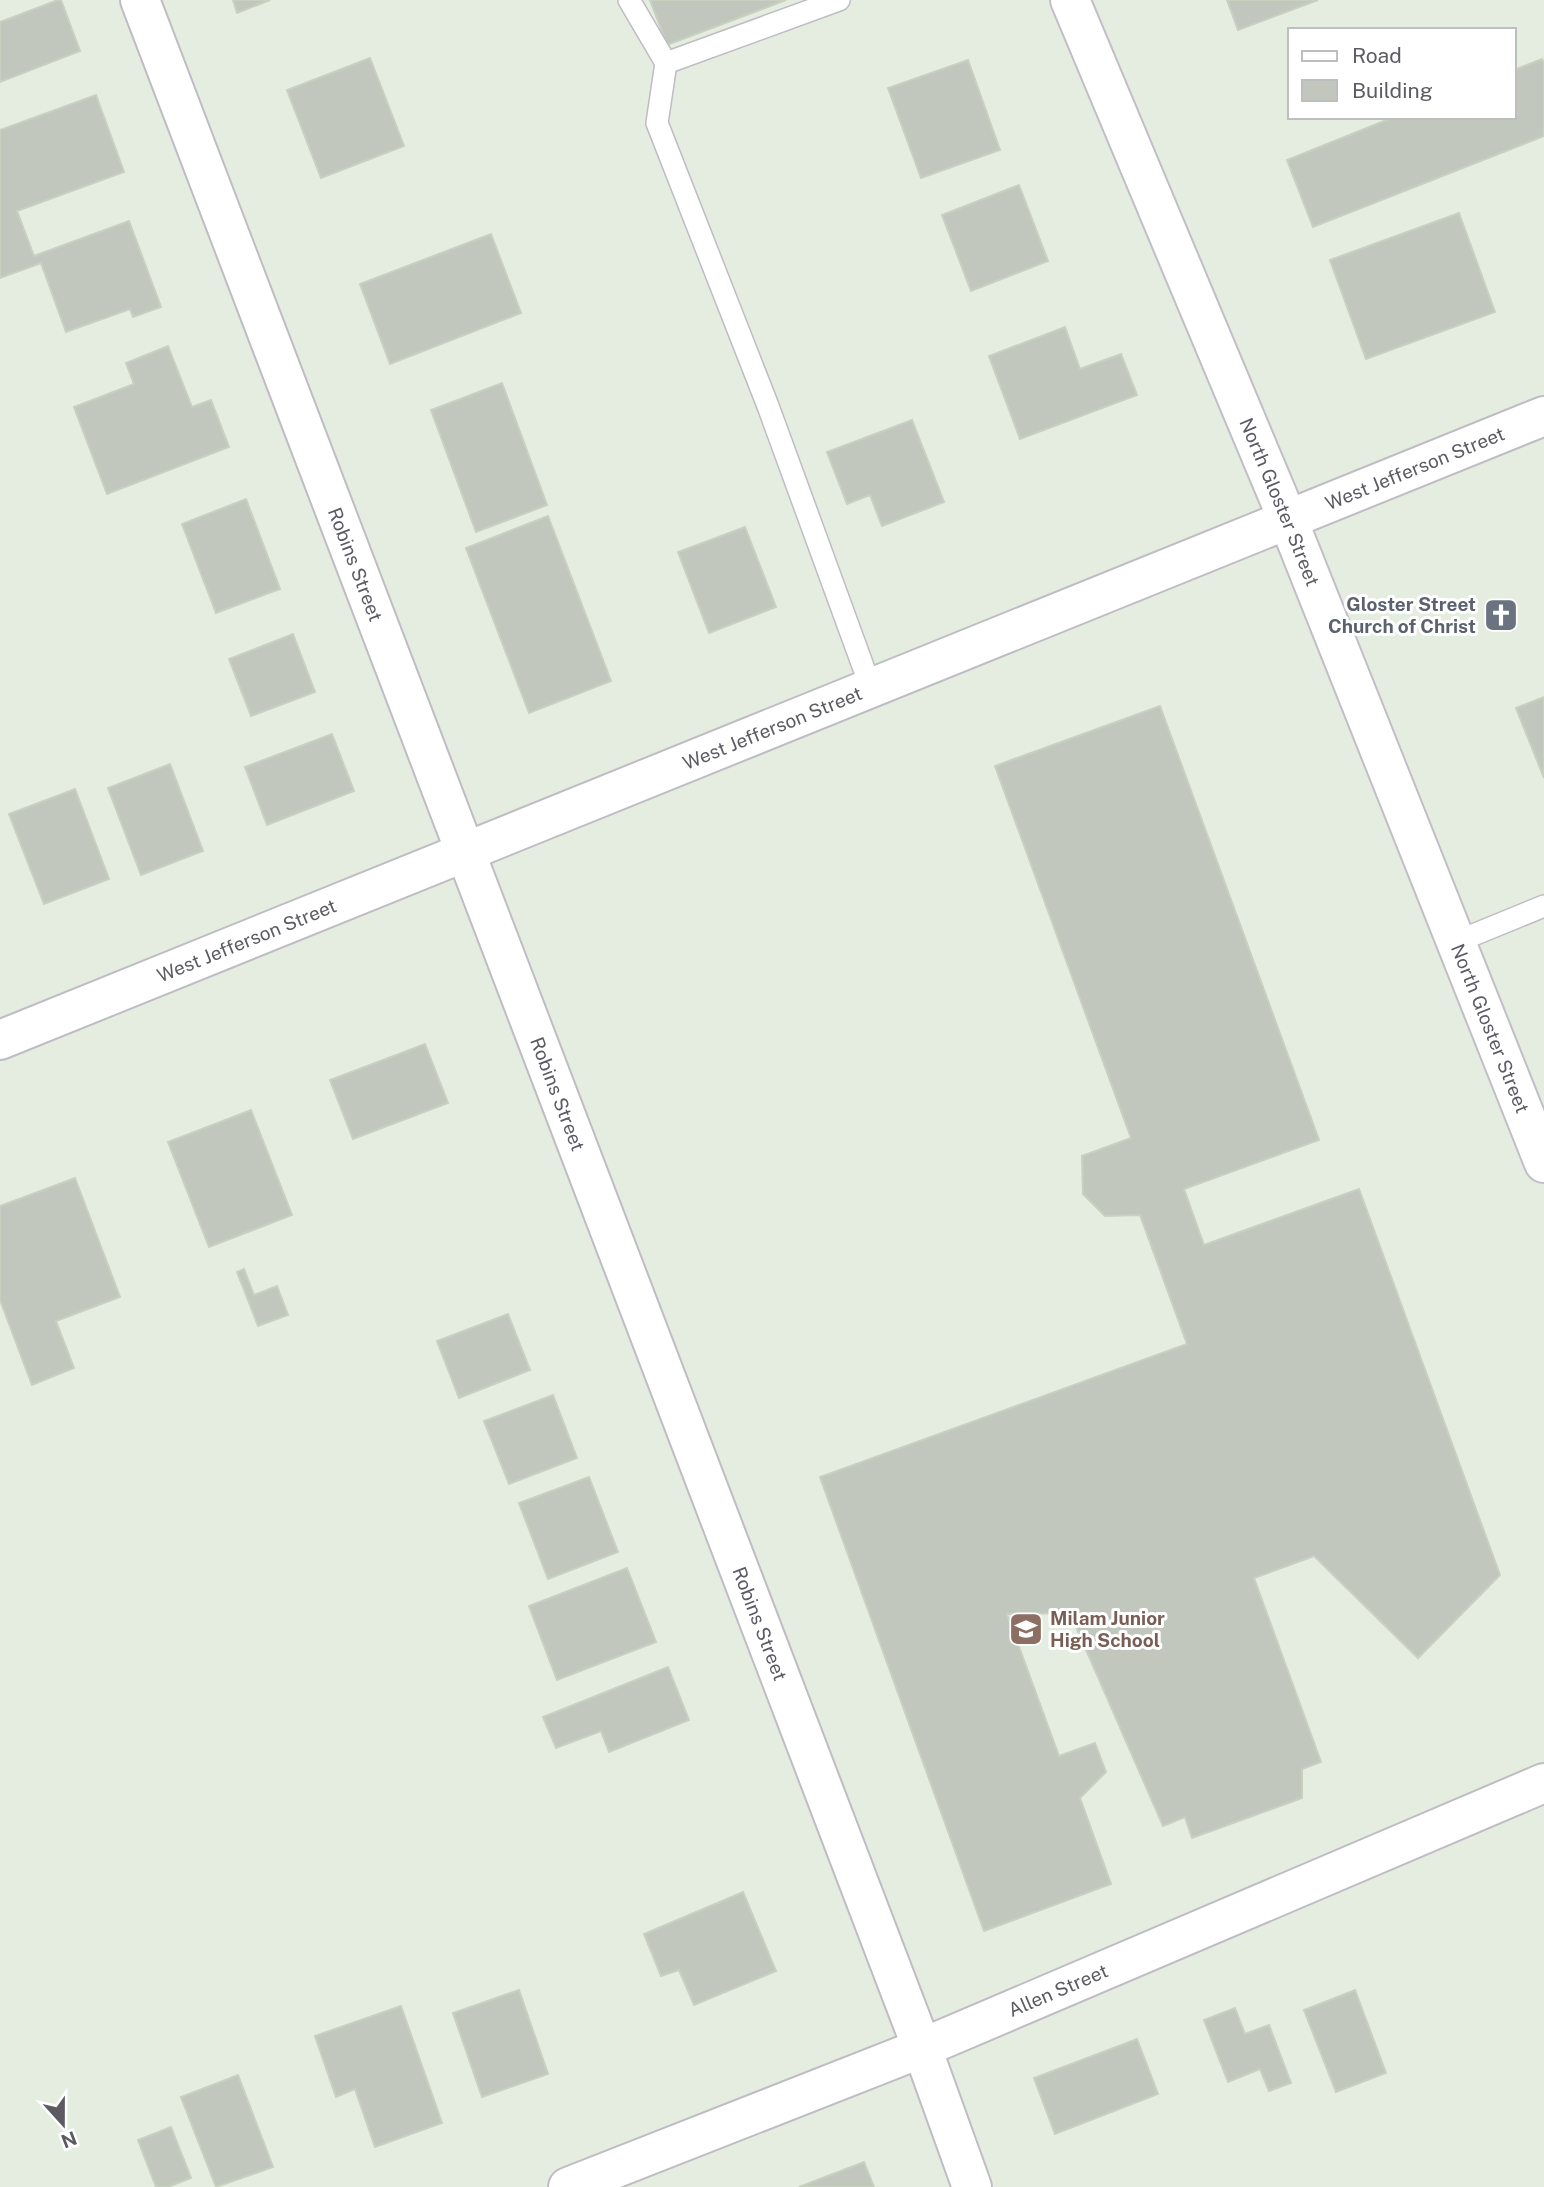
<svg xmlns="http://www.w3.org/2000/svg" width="1544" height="2187" font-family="'Public Sans',sans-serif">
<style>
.building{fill:#c2c7bd;stroke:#c8d1c0;stroke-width:2}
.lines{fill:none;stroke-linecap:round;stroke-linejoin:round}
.lane-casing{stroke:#bfbcc3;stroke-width:24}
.street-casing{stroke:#bfbcc3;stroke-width:42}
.secondary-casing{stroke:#c2bec7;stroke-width:42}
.lane{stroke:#fff;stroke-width:21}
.street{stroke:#fff;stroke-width:38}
.secondary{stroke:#fff;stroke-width:38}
.labels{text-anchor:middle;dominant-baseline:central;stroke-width:6;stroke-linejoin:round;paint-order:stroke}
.street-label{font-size:19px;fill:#5d5a62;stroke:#fff}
.worship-label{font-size:19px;font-weight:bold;fill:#5b616d;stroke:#fff;text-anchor:end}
.education-label{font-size:19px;font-weight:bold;fill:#785e54;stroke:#fff;text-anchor:start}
</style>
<rect width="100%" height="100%" fill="#e5ede1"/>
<g class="building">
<polygon points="58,0 61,0 80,51 0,82 0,22"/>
<polygon points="233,0 270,0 237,13"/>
<polygon points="650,0 786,0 667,45"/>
<polygon points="1227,0 1318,0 1238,30"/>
<polygon points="370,58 404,146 321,178 287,90"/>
<polygon points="1542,59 1544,63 1544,136 1313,227 1287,160 1394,117 1514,117 1514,70"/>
<polygon points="968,60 1000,150 921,178 888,88"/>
<polygon points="96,95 124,172 17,211 34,256 129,221 161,307 133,317 130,309 66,332 41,263 0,278 0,130"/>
<polygon points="1019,185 1048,261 971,291 942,215"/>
<polygon points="1459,213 1495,312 1366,359 1330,260"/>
<polygon points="491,234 521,313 390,364 360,284"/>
<polygon points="1065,327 1080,369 1121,354 1137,395 1020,439 989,356"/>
<polygon points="168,346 192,407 211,400 229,447 107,494 74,407 134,384 126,363"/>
<polygon points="502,383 547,505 476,532 431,410"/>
<polygon points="912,420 944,502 882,526 870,495 847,504 827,452"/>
<polygon points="246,499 280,589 216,613 182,524"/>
<polygon points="548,516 611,681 529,713 466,548"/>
<polygon points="745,527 776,607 709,633 678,552"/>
<polygon points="293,634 315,692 251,716 229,659"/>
<polygon points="1544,697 1544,778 1516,708"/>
<polygon points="1160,706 1319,1140 1184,1189 1204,1245 1359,1189 1500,1575 1418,1658 1314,1556 1254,1578 1321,1762 1302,1769 1302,1798 1192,1838 1185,1817 1163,1826 1070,1613 1007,1614 1059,1756 1095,1743 1106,1772 1080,1798 1111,1884 984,1931 820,1477 1187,1344 1140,1215 1105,1216 1083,1194 1082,1156 1131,1138 995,766"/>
<polygon points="332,734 354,791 267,825 245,767"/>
<polygon points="170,764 203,851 141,875 108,788"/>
<polygon points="75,789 109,879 44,904 9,814"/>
<polygon points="425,1044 448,1103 353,1139 330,1080"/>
<polygon points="251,1110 292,1215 209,1247 168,1142"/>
<polygon points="75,1178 120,1297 56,1321 74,1368 32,1385 0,1300 0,1206"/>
<polygon points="244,1269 254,1295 277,1286 288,1315 258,1326 237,1272"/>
<polygon points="508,1314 530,1370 459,1398 437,1341"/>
<polygon points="553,1395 577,1458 509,1484 484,1421"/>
<polygon points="589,1477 618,1552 548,1579 519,1503"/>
<polygon points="627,1568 656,1642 557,1680 529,1606"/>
<polygon points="668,1667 689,1720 609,1752 601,1731 556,1748 543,1717"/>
<polygon points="743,1892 776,1971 694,2005 679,1970 661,1976 644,1934"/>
<polygon points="519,1990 548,2074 482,2097 453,2013"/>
<polygon points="1355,1990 1386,2073 1336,2092 1304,2010"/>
<polygon points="401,2006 442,2123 375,2147 355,2089 336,2097 315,2036"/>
<polygon points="1235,2008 1245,2034 1269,2025 1291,2083 1269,2091 1260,2069 1228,2082 1204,2020"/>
<polygon points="1137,2039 1158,2094 1055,2134 1034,2078"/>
<polygon points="238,2075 273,2167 216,2187 181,2097"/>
<polygon points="171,2127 191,2178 168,2187 156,2187 138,2140"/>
<polygon points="864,2162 874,2187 799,2187"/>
</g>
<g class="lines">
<g class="lane-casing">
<g id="lane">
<polyline points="629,0 666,63 657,123 768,406 871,688"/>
<polyline points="666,63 839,0"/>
<polyline points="1456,942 1544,906"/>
</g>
</g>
<g class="street-casing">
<g id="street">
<path id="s1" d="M140,0L922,2048L972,2187"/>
<path id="s2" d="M0,1040L1544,416"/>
<path id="s3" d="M568,2187L922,2048L1544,1783"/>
</g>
</g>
<g class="secondary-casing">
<g id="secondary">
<path id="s4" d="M1070,0L1288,520L1544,1163"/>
</g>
</g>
<use href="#lane" class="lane"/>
<use href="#street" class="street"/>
<use href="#secondary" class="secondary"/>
</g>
<defs>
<g id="church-square" transform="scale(1.75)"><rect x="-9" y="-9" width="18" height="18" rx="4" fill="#6b7280" stroke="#fff"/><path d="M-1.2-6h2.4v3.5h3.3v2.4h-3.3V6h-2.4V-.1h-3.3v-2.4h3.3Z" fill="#fff"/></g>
<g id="school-square" transform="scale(1.75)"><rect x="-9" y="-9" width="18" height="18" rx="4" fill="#8d6e63" stroke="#fff"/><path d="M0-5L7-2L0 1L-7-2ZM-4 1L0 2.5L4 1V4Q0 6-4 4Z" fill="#fff"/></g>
</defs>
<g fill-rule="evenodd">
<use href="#church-square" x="1501" y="615"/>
<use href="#school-square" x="1026" y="1629"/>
</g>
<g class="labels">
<g class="street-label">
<text stroke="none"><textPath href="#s2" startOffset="1526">West Jefferson Street</textPath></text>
<text stroke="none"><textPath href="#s4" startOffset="544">North Gloster Street</textPath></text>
<text stroke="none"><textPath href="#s1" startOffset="604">Robins Street</textPath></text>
<text stroke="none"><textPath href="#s2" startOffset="833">West Jefferson Street</textPath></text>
<text stroke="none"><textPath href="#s2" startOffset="266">West Jefferson Street</textPath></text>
<text stroke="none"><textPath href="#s4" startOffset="1111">North Gloster Street</textPath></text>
<text stroke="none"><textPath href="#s1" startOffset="1171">Robins Street</textPath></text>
<text stroke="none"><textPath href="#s1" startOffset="1738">Robins Street</textPath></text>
<text stroke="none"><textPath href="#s3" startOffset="528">Allen Street</textPath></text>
</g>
<g class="worship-label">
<text x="1476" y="604">Gloster Street<tspan x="1476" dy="22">Church of Christ</tspan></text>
</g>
<g class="education-label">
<text x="1050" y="1618">Milam Junior<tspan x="1050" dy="22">High School</tspan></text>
</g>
</g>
<rect x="1288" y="28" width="228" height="91" fill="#ffffff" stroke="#bebdc0" stroke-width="2"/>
<rect x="1302" y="51" width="35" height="10" fill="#ffffff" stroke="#bebdc0" stroke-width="2"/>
<text x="1352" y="63" font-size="21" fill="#5d5a62">Road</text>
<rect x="1302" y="80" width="35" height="21" fill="#c2c7bd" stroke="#bebdc0" stroke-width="2"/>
<text x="1352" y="98" font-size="21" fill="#5d5a62">Building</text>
<g transform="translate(63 2124) rotate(159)" stroke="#ffffff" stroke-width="5" paint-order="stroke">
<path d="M0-5L12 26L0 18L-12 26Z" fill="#5d5a62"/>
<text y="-10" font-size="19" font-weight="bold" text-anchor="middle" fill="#5d5a62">N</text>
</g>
</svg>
